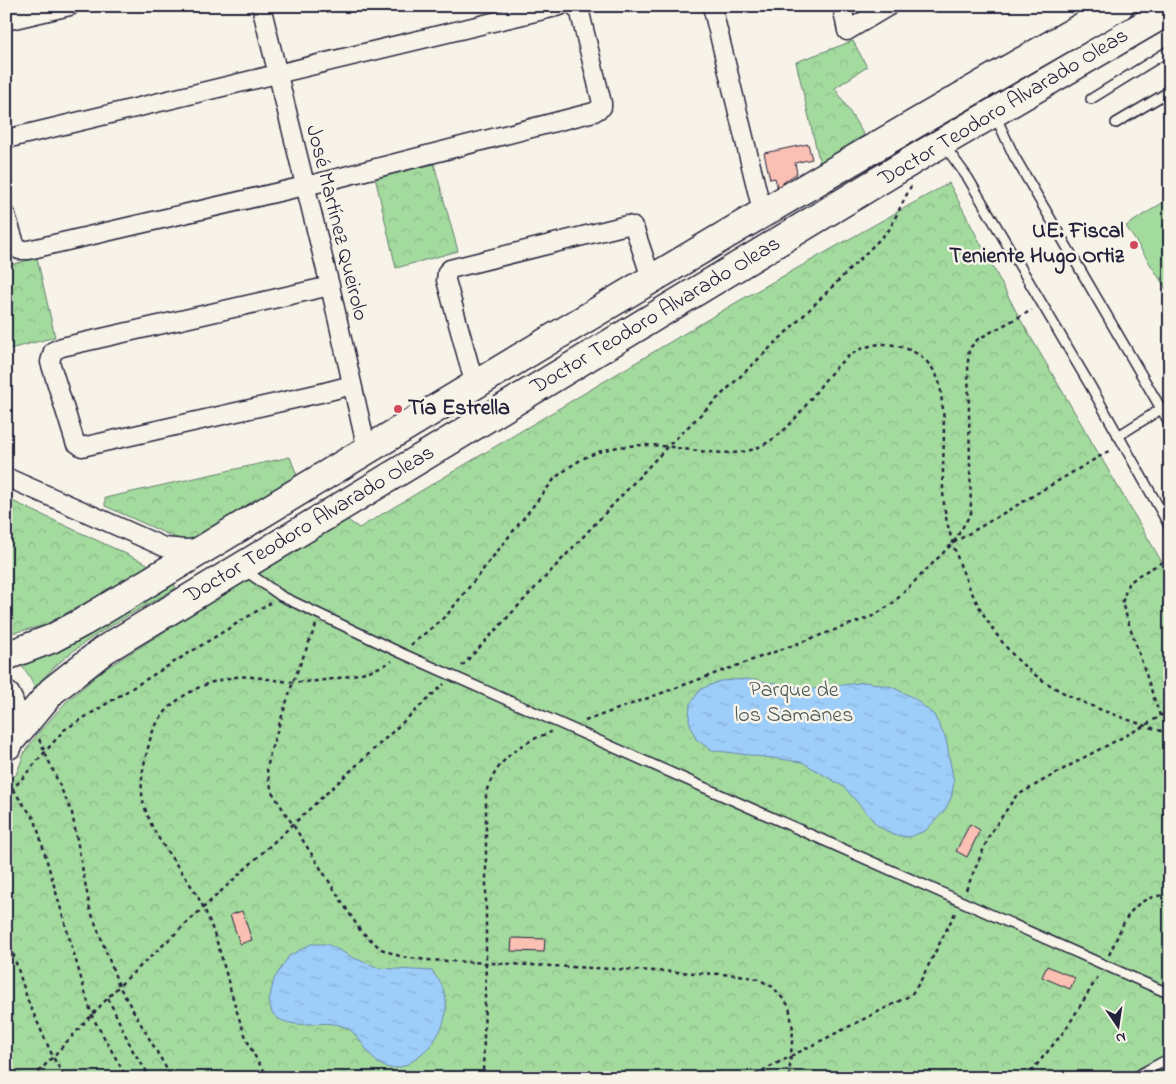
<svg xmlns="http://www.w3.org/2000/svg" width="1176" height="1084" font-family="'Indie Flower',sans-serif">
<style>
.grass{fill:#a3da9e;stroke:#627e6c}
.park{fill:url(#park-crowns);stroke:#627e6c}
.water{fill:url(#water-ripples);stroke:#6c89ad}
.building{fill:#fbc0b4;stroke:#22223b}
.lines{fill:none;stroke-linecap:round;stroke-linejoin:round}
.service-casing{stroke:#22223b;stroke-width:12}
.minor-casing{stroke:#22223b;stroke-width:21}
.primary-casing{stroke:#22223b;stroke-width:31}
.path{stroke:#22223b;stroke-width:2.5;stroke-dasharray:4 4;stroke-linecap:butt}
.service{stroke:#f7f3e8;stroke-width:9}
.minor{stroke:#f7f3e8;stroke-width:18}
.primary{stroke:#f7f3e8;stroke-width:28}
.poi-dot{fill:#d1495b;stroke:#f7f3e8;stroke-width:2}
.labels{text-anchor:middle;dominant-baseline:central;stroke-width:5;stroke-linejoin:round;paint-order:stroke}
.street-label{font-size:22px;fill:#22223b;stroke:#f7f3e8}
.poi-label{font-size:22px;font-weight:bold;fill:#22223b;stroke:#f7f3e8;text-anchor:end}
.park-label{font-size:22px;fill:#495959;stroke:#f7f3e8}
</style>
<defs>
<pattern id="park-crowns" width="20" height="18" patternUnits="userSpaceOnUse" patternTransform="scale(1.25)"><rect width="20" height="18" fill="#a3da9e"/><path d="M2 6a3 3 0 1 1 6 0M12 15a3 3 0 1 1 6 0" fill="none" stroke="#8cbb89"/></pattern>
<pattern id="water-ripples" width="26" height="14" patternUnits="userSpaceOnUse" patternTransform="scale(1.25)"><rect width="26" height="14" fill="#9dcdf9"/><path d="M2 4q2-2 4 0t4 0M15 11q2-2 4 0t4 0" fill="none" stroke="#87b0d6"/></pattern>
</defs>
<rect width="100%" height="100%" fill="#f7f3e8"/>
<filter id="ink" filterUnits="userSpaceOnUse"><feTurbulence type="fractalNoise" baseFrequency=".02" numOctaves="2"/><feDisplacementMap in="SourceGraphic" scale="10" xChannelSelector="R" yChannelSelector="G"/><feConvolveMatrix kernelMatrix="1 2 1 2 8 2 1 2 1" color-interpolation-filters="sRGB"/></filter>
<g filter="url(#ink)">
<g class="grass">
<polygon points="1170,198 1170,295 1126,226"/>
<path d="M174,584L176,588C128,617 72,642 36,687L34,686C30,675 24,668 15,661L101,626Z"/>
</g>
<g class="park">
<polygon points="853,41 867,67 835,88 864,135 820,164 796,62"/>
<polygon points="434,164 458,251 396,268 375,177"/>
<polygon points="949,183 1019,317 1170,576 1170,1078 6,1078 6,780 16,775 25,751 40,731 67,701 105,669 345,518 359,528 737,302"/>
<polygon points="37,258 55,337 6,350 6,266"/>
<polygon points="290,457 298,478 197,537 186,540 176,538 105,506 105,498"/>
<polygon points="6,498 152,566 43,626 16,632 6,633"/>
</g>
<g class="water">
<polygon points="747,679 813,689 866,682 892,687 914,698 934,715 946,739 954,783 951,798 945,810 925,831 909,837 893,835 877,825 844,787 802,762 711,750 696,739 689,721 690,704 701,689 720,681"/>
<path d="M311,944H327L354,958L379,968L432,971C435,976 439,980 441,984C454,1010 441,1039 420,1055C412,1062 403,1068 393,1068C370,1069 364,1035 345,1027C325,1018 301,1030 281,1020C278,1019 275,1015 272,1013L269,1001L274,979L289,956Z"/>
</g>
<g class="building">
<polygon points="808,144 812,159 795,163 797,173 777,187 775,178 770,179 764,153"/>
<polygon points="970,824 980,830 967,857 956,851"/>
<polygon points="242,911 252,940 240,944 230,915"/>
<polygon points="512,938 545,939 544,952 511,951"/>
<polygon points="1047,966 1075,978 1070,989 1042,977"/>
</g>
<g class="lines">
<g class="service-casing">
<g id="service">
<polyline points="1091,99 1170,50"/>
<polyline points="995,115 1014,156 1170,424"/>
<polyline points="1116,123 1170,91"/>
<polyline points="944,145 968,178 1091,387 1170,527"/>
<polyline points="1118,436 1161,409"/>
<polyline points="243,569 281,596 401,653 1170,994"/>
<polyline points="1133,1078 1170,1058"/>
</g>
</g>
<g class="minor-casing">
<g id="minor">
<polyline points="261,6 330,286 367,450"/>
<polyline points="712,6 763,215"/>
<polyline points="842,6 847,31 889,6"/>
<polyline points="6,21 70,6"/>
<polyline points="6,139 560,6"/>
<polyline points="6,215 16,247 19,250 28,250 322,182 594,112 602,107 602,103 580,13 575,6"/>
<polyline points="330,286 62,347 53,351 50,362 75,442 82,447 325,392 352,385"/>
<polyline points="475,386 446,280 447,272 450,269 627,225 632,226 635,230 652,281"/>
<polyline points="6,477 164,547 185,549 201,548"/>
</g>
</g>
<g class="primary-casing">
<g id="primary">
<path d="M6,656L51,639L83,622C426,414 770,205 1119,6"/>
<path d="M6,696C14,710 14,730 8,745"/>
<polyline points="9,742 52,691 104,650 928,151 1170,10"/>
</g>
</g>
<g class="path">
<polyline points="954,542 971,513 968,362 969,349 978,339 1032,310"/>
<polyline points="316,625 293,682 270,753 267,770 272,792 360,930 381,949 402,957 427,960 739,975 758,979 773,987 789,1006 793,1030 789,1078"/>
<path d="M411,645L447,615L556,477C567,469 578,460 591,455C616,444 650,443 677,448C697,451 731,456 751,450C808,432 821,355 874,345C885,342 900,346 910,350C923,356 933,366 938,379C941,386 941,395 942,402C948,443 937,485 948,526C960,573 981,620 1014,656C1053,698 1118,716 1170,734"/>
<polyline points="462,666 668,446 799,320 889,230 911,186"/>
<polyline points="1160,716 1122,603 1128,584 1139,575 1170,558"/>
<polyline points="585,721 873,616 892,604 953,543 1112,449"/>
<polyline points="39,739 72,813 90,909 119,986 172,1078"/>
<polyline points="6,785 13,790 35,820 92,1016 127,1078"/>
<polyline points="6,797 64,730 270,603"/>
<polyline points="966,890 990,834 1016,796 1083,758 1144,726 1170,710"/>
<polyline points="6,931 28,1001 53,1057 65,1078"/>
<path d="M1109,955C1124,924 1129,895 1170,895"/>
<polyline points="108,998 133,1051 151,1078"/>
<polyline points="33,1078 119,986 444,684"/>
<path d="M270,1078C231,1034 229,952 199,899C182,868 155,842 145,808C139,790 142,771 147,752C149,744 151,734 155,727C170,698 204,681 236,677C254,675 274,681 292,682C319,683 369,675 392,661"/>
<path d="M485,1078L483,1073L486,962V792C498,759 518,744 551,732"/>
<polyline points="748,1078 911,995 920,982 956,911"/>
<polyline points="1026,1078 1066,1029 1099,975"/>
</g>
<use href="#service" class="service"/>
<use href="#minor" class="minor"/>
<use href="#primary" class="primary"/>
</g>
</g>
<g class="poi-dot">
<circle cx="1134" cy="245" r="5"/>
<circle cx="398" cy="409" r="5"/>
</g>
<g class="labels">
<g class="street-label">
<text transform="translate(1004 108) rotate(-31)">Doctor Teodoro Alvarado Oleas</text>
<text transform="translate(336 223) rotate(76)">José Martínez Queirolo</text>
<text transform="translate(656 316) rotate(-31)">Doctor Teodoro Alvarado Oleas</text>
<text transform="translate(310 525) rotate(-31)">Doctor Teodoro Alvarado Oleas</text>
</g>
<g class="poi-label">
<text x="1124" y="232">UE. Fiscal<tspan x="1124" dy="25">Teniente Hugo Ortiz</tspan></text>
<text x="408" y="409" text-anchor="start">Tía Estrella</text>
</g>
<g class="park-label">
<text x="794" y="691">Parque de<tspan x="794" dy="25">los Samanes</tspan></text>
</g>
</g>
<rect width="1176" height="1084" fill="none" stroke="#f7f3e8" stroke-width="25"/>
<rect x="12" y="12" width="1151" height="1059" fill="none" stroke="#22223b" stroke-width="2" filter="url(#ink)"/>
<g transform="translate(1118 1026) rotate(167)" stroke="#f7f3e8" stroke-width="4" paint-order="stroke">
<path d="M0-4L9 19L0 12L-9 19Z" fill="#22223b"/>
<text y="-8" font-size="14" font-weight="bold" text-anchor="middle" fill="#22223b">N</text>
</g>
</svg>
